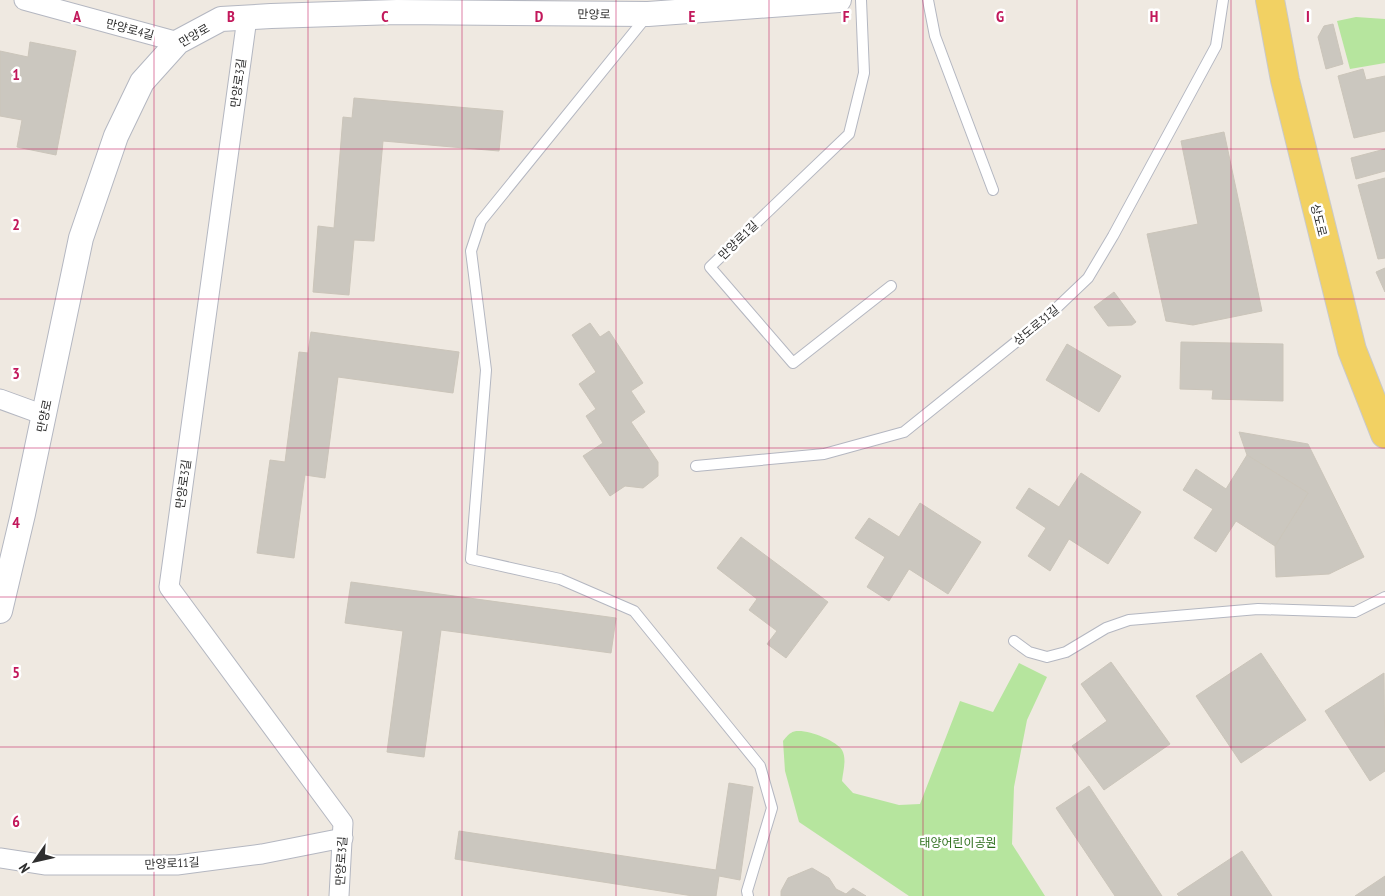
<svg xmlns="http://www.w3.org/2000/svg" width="1385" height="896" font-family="'PT Sans Narrow','Noto Sans KR',sans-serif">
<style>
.green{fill:#b6e59e}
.building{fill:#cbc7bf;stroke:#cbc5ba}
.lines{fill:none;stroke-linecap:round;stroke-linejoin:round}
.service-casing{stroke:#b4b7c1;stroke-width:12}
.minor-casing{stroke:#b4b7c1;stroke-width:21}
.tertiary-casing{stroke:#b4b7c1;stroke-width:26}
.primary-casing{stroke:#c9c9c9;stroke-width:30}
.service{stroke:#fff;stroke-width:10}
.minor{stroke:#fff;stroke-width:19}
.tertiary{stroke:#fff;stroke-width:24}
.primary{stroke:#f2d163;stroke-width:28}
.grid{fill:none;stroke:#c2185b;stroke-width:1;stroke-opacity:0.55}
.labels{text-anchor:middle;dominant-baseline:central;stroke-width:5;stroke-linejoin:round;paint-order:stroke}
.street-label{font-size:12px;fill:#2e2e2e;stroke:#fff}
.park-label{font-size:12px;fill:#2c6e1b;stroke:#fff}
.grid-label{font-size:16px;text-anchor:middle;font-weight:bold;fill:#c2185b;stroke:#fff;stroke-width:5;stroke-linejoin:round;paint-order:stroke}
</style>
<rect width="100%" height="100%" fill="#efe9e1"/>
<g class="green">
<polygon points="1356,17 1385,19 1385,63 1350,69 1337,21"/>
<path d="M1019,663L1047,677L1027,720L1014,787L1012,844L1045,896H909L799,822L785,771L783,741C785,739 788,734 791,733C800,726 836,740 842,750C847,759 843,771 842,781L853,793L899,805L920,804L960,701L993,712Z"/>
</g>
<g class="building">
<polygon points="1333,24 1343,64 1326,69 1318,37 1324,26"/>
<polygon points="30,42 76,51 56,155 17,147 22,120 0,116 0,51 28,57"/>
<polygon points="1363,69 1366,80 1385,76 1385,131 1354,138 1338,76"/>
<polygon points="354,98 503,111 499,151 383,141 374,241 354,240 349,295 313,292 318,226 334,228 343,117 352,118"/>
<polygon points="1224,132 1262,311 1193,325 1166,321 1147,234 1198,224 1181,141"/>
<polygon points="1385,149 1385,171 1356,179 1351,158"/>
<polygon points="1385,178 1385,258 1378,259 1358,185"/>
<polygon points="1385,268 1385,292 1376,272"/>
<polygon points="1114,292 1136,322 1132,325 1108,326 1094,307"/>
<polygon points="590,323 600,337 609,331 643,383 631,391 645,412 631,422 658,462 658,476 643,488 625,486 610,496 583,456 603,443 586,416 596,409 579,384 596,372 572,335"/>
<polygon points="311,332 459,352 453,393 338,377 325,478 305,475 294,558 257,553 270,460 285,462 299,352 308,353"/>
<polygon points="1181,342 1283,344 1283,401 1212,399 1213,390 1180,389"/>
<polygon points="1067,344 1121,376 1099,412 1046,380"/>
<polygon points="1239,432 1308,444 1364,557 1329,574 1276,577 1275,546 1308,493 1247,455"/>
<polygon points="1247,455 1308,493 1275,546 1236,521 1216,552 1194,538 1213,509 1183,490 1196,469 1226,489"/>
<polygon points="1081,473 1141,512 1108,564 1069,539 1050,571 1028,556 1046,528 1016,508 1029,488 1059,507"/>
<polygon points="920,503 981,542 948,594 909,569 889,601 867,587 885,557 855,538 869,518 899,537"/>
<polygon points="741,537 828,602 786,658 767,644 777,631 749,610 757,599 717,568"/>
<polygon points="351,582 616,618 611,653 441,630 424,757 387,752 403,631 345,623"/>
<polygon points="1261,653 1306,720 1241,763 1196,696"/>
<polygon points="1111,662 1170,744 1104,790 1072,746 1107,721 1081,684"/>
<polygon points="1384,673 1385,771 1370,781 1325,711"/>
<polygon points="729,783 753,787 740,880 719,876 716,896 693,896 455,859 459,831 716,870"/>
<polygon points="1089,786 1162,896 1115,896 1056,808"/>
<polygon points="1242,851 1272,896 1179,896 1177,894"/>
<polygon points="812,868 829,878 836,889 846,894 853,888 866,896 781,896 781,891 788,878"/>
<polygon points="1385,876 1385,896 1355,896"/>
</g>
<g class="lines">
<g class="service-casing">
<g id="service">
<polyline points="861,0 864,73 849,134 710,267 793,363 891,286"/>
<polyline points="928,0 935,36 993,190"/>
<polyline points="647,16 481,221 471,251 486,370 471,559 560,579 634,611 760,766 772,808 747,891 748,896"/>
<polyline points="696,466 824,454 904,432 1047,317 1088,278 1113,236 1216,46 1223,0"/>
<polyline points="1014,641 1029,652 1047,657 1066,652 1106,628 1129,620 1258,609 1355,612 1385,597"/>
</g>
</g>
<g class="minor-casing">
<g id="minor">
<polyline points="24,0 178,42"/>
<polyline points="247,18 169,587 343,823 339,896"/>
<polyline points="0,399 44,415"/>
<polyline points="0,858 46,865 177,865 262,854 343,838"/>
</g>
</g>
<g class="tertiary-casing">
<polyline id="tertiary" points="0,611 23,514 81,238 116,136 142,82 178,42 221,19 271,16 397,12 648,14 839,0"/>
</g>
<g class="primary-casing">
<polyline id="primary" points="1270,0 1285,80 1352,350 1385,434"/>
</g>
<use href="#service" class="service"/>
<use href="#minor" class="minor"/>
<use href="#tertiary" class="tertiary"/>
<use href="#primary" class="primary"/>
</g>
<path class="grid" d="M154,0V896M308,0V896M462,0V896M616,0V896M769,0V896M923,0V896M1077,0V896M1231,0V896M0,149H1385M0,299H1385M0,448H1385M0,597H1385M0,747H1385"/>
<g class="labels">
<g class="street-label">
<text transform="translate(594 14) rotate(1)">만양로</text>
<text transform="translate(130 29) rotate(15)">만양로4길</text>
<text transform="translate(194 35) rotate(-30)">만양로</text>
<text transform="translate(238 83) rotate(-82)">만양로3길</text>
<text transform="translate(1319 220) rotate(76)">상도로</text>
<text transform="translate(738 240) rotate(-44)">만양로1길</text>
<text transform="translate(1036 325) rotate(-40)">상도로31길</text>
<text transform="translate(44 416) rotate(-78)">만양로</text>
<text transform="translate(183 484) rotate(-82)">만양로3길</text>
<text transform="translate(341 861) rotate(-87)">만양로3길</text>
<text transform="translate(172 863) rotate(-3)">만양로11길</text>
</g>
<g class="park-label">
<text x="958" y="842">태양어린이공원</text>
</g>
</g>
<g class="grid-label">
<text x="77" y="22">A</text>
<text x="231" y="22">B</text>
<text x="385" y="22">C</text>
<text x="539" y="22">D</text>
<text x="692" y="22">E</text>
<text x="846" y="22">F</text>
<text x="1000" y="22">G</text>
<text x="1154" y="22">H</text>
<text x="1308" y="22">I</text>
<text x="16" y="80">1</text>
<text x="16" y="230">2</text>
<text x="16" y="379">3</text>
<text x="16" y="528">4</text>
<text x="16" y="678">5</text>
<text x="16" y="827">6</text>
</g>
<g transform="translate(35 861) rotate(236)" stroke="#ffffff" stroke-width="4" paint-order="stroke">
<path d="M0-4L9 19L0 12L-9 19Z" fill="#2e2e2e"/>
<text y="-8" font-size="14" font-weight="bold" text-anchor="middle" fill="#2e2e2e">N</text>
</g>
</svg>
